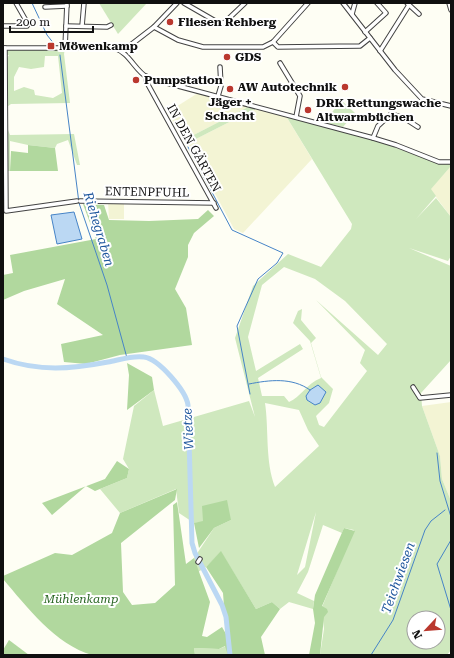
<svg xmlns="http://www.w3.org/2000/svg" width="454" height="658" font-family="'Roboto Serif',serif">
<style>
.farmland{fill:#f3f4d4}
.green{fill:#cfe8be;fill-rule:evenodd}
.forest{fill:#b1d89e}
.water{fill:#bbd8f3;stroke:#4684c7}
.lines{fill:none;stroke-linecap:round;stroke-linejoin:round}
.stream{stroke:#4684c7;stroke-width:1}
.river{stroke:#bbd8f3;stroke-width:5}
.minor-casing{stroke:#434343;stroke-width:5.5}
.minor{stroke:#fff;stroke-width:3.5}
.poi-dot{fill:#ba382e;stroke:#fff;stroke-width:1.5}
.labels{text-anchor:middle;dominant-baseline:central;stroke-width:4;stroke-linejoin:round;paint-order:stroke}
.poi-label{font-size:12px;font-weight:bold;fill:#101010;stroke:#fff;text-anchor:start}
.street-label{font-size:12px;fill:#101010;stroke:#fff}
.park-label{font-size:12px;font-style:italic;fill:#296623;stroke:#fff}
.water-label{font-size:13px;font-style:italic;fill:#1f579d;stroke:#fff}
</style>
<rect width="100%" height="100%" fill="#fefef4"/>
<g class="farmland">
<polygon points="198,93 248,107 184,140 168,112"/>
<polygon points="255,109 286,116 312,159 243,233 234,229 188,143"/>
<polygon points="451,166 451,217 430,189"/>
<polygon points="108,202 124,202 124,219 109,219"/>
<polygon points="451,402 451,501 442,479 440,456 422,406"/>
</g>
<g class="green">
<polygon points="99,3 147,3 118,34"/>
<path d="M3,48H65L64,54L70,103L11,104L4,109L3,65L9,55H3ZM45,56H58L62,93L53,98L35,95L34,90L24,87L14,91V77L19,67L31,69L44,67Z"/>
<polygon points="342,101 355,113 343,127 323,122"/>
<polygon points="248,107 255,109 188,143 184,140"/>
<path d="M286,116L370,138L437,163H451V166L431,189L436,196L416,219L436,198L451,217V256L448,261L409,248L451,266V360L421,393L422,406L440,456L442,479L451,501V650L447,655H320L324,629L322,607L354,530L344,528L342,533L323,525L308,572L297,593L314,601L313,609L289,602L280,609L272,602L256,609L221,552L206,567L198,572L194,558L214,528L231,520L194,523L179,513L176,489L120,513L100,489L127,478L129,469L123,459L134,406L154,390L163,426L249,401L255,417L235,338L253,286L288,254L321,267L351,229L352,224ZM284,267L315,279L345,301L387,344L378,355L316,300L365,350L360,363L367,371L324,427L319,425L316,416L329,403L333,389L321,377L311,343L316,338L301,320L302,309L298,311L293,323L310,341L321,378C306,384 301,397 289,402L284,396H262L258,378L303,349L300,344L256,371L248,337L262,285ZM265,403L299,410L308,430L319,446L275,487C265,461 269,430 265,403ZM316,512L305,567L297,575ZM414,618H438V642H414Z"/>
<polygon points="6,125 10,135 74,134 80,165 77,165 68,140 57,144 55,148 28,145 10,141 10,171 5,171 5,180 3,179 3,128"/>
<polygon points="226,646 228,655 195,655 194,648 219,649"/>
</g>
<g class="forest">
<polygon points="28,145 55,148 58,171 10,171 11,151 28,153"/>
<polygon points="83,204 104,205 109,220 149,221 198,219 208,210 214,216 194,233 188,245 188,257 175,289 186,308 192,345 120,355 86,364 64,362 61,344 103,335 57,304 65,279 24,291 3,300 3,275 13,273 10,255 96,239"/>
<polygon points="127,363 152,377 154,390 127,410 129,375"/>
<polygon points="117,461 129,469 127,478 95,491 86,486 52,515 42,503 105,479"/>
<path d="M177,489L175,500L121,543L123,592L132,605L155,603L175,585L173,505L177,502L186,564L194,558L210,602L202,636L207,637L222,627L226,634L223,593L206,567L221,551L256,609L272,602L280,609L261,637L265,655H228L225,646L219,649L194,648L195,655H92C56,645 26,606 3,579V576L55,553L72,555L112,533L120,513Z"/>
<polygon points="227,500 231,520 214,528 199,548 194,523 203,521 202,506"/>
<polygon points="344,528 355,531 322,606 327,609 328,612 324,617 320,655 309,655 315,623 313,609 315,595"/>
<polygon points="9,640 29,655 3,655 3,650"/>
</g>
<g class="water">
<polygon points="74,212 82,239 57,244 51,215"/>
<polygon points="318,385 326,392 320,403 315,405 307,400 306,396 310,390"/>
</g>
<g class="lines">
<g class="stream">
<polyline points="32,3 47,35 55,45"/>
<polyline points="60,55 79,203 107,285 127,358"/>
<polyline points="188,147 232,230 283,253 277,263 258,279 237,326 250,394"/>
<path d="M249,384C269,380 292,377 310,390"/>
<polyline points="437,453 440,481 451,517"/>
<polyline points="451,540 437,564 451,610"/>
<polyline points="371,655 393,620 425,530 431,521 445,510"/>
</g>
<path class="river" d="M3,359C40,372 71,369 108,362C119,360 133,355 144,357C159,359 186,391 188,405L192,543L195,553L222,605L226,617L230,655"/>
<g class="minor-casing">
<g id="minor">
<polyline points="184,3 217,22 224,23 245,3"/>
<polyline points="343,3 395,70 422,99 451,106"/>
<polyline points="407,3 419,14"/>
<polyline points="449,3 451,10"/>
<polyline points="45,7 67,6"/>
<polyline points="352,14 355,3"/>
<polyline points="3,26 27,26 28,24 16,3"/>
<polyline points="66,26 107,27 111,25"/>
<polyline points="82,26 84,3"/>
<polyline points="154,27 178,40 203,47 263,47 273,42 308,3"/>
<polyline points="365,32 386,13 377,3"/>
<polyline points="273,42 278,47 360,46 370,38"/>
<path d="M3,48H114C130,53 134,70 148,78L373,138L396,145L439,162H451"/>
<polyline points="5,48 6,211 77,201"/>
<polyline points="65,48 67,3"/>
<polyline points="380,51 409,5"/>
<polyline points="123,52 128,47 154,27 177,3"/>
<polyline points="280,63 300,96 296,117"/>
<polyline points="146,76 146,81 216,208"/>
<polyline points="218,96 221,86 220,67"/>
<polyline points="373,138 378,126 391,114 404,118 418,127"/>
<polyline points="80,201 214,203"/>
<polyline points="413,387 420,398 451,395"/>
<polyline points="198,562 200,559"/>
</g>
</g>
<use href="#minor" class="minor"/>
</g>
<g class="poi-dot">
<circle cx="170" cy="22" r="4"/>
<rect x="47" y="42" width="8" height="8" rx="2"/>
<circle cx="227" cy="57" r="4"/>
<circle cx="136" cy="80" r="4"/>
<circle cx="345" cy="87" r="4"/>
<circle cx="230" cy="89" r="4"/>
<circle cx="308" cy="110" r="4"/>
</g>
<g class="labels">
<g class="poi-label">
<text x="178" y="22">Fliesen Rehberg</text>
<text x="59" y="46">Möwenkamp</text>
<text x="235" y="57">GDS</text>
<text x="144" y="80">Pumpstation</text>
<text x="337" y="87" text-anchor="end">AW Autotechnik</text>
<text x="230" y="102" text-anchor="middle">Jäger +<tspan x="230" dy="14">Schacht</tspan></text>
<text x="316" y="103">DRK Rettungswache<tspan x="316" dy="14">Altwarmbüchen</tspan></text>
</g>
<g class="street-label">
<text transform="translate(194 148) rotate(61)">IN DEN GÄRTEN</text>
<text transform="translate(147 192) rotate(1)">ENTENPFUHL</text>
</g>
<g class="park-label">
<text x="81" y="599">Mühlenkamp</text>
</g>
<g class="water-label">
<text transform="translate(99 229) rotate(73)">Riehegraben</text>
<text transform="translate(188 429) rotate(-93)">Wietze</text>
<text transform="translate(398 578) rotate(-70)">Teichwiesen</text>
</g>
</g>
<rect width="454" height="658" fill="none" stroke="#101010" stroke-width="8"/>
<g transform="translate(426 630) rotate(244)"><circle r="19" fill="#ffffff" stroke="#9f9f9f"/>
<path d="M0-3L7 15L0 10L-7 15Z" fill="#ba382e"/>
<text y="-6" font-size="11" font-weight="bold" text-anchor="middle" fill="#101010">N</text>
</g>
<path d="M10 26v6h83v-6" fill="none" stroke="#101010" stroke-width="2"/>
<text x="16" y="26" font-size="12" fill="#101010" stroke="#ffffff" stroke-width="3" paint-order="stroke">200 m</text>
</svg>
